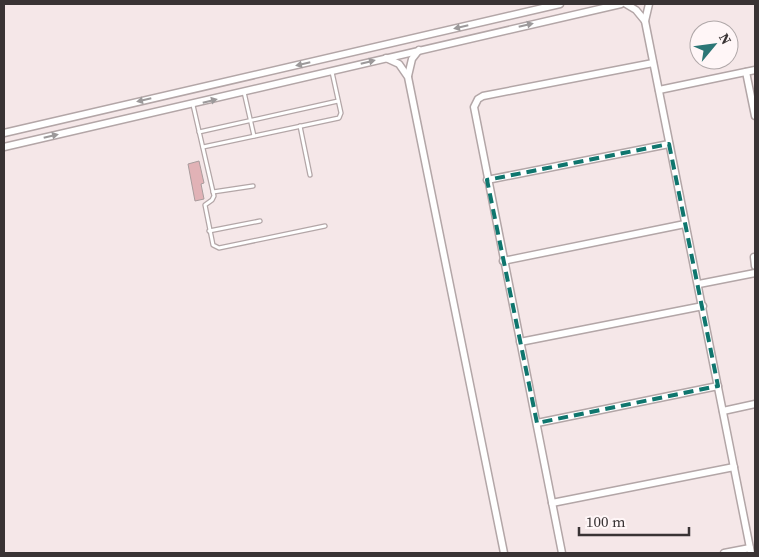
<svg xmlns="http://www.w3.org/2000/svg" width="759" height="557" font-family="'Source Serif 4',serif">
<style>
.building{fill:#e1b2b6;stroke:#a99c9d}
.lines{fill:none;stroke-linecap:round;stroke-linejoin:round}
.lane-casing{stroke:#b3a6a7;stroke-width:5.5}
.street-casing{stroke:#b3a6a7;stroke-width:9}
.lane{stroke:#fff;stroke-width:3}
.street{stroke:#fff;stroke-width:6}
.oneway{fill:#9c999a}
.marked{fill:none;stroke:#0f766e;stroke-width:4;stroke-dasharray:10 6;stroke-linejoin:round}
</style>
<rect width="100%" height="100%" fill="#f5e7e8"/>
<polygon class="building" points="199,161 204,183 201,184 204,199 195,201 188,164"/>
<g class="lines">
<g class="lane-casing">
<g id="lane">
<polyline points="244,92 254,136"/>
<polyline points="193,105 214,196 212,200 205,205 213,245 219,248 325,226"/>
<polyline points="300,126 310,175"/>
<polyline points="199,132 338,101"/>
<polyline points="203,147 339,118 341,113 332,72"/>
<polyline points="213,192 253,186"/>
<polyline points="209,231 260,221"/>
</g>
</g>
<g class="street-casing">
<g id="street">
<polyline points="626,4 636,10 645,21"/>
<polyline points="649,4 645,21 751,553"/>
<polyline points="386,58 399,64 408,77 504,553"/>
<polyline points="746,72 755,116"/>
<polyline points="408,76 412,59 419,50"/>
<polyline points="659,90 755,70"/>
<polyline points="4,133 560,4"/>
<polyline points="4,147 621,4"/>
<polyline points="487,180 669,144"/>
<polyline points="754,257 755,266"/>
<polyline points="503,261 685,224"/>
<polyline points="699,284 755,273"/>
<polyline points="520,342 703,306"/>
<polyline points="723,411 755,404"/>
<polyline points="537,423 718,386"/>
<polyline points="552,503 734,467"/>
<polyline points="562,553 474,107 478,99 483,96 653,63"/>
<polyline points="724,553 750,548"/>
</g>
</g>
<use href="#lane" class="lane"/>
<use href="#street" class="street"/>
</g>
<defs><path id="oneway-solid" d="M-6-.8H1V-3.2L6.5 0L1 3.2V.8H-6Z" transform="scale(1.25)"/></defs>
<g class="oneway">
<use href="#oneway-solid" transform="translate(526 25) rotate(-13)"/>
<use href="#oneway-solid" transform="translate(461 27) rotate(167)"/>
<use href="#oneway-solid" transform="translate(368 62) rotate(-14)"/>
<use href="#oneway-solid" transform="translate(303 64) rotate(167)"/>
<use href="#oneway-solid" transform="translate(144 100) rotate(167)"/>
<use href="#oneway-solid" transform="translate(210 101) rotate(-14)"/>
<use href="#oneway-solid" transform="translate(51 136) rotate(-13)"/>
</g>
<path class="marked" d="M669,144L718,386L537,423L487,180Z"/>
<rect width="759" height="557" fill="none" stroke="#393334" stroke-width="10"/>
<g transform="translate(714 45) rotate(61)"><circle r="24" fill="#fff6f7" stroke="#b0a8a9"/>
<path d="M0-4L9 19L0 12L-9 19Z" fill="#2c7676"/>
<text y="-8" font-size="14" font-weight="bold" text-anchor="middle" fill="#393334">N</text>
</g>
<path d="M579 527v8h110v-8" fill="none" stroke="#393334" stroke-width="2.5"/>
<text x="586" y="527" font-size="15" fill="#393334" stroke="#fff6f7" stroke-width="4" paint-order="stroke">100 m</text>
</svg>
